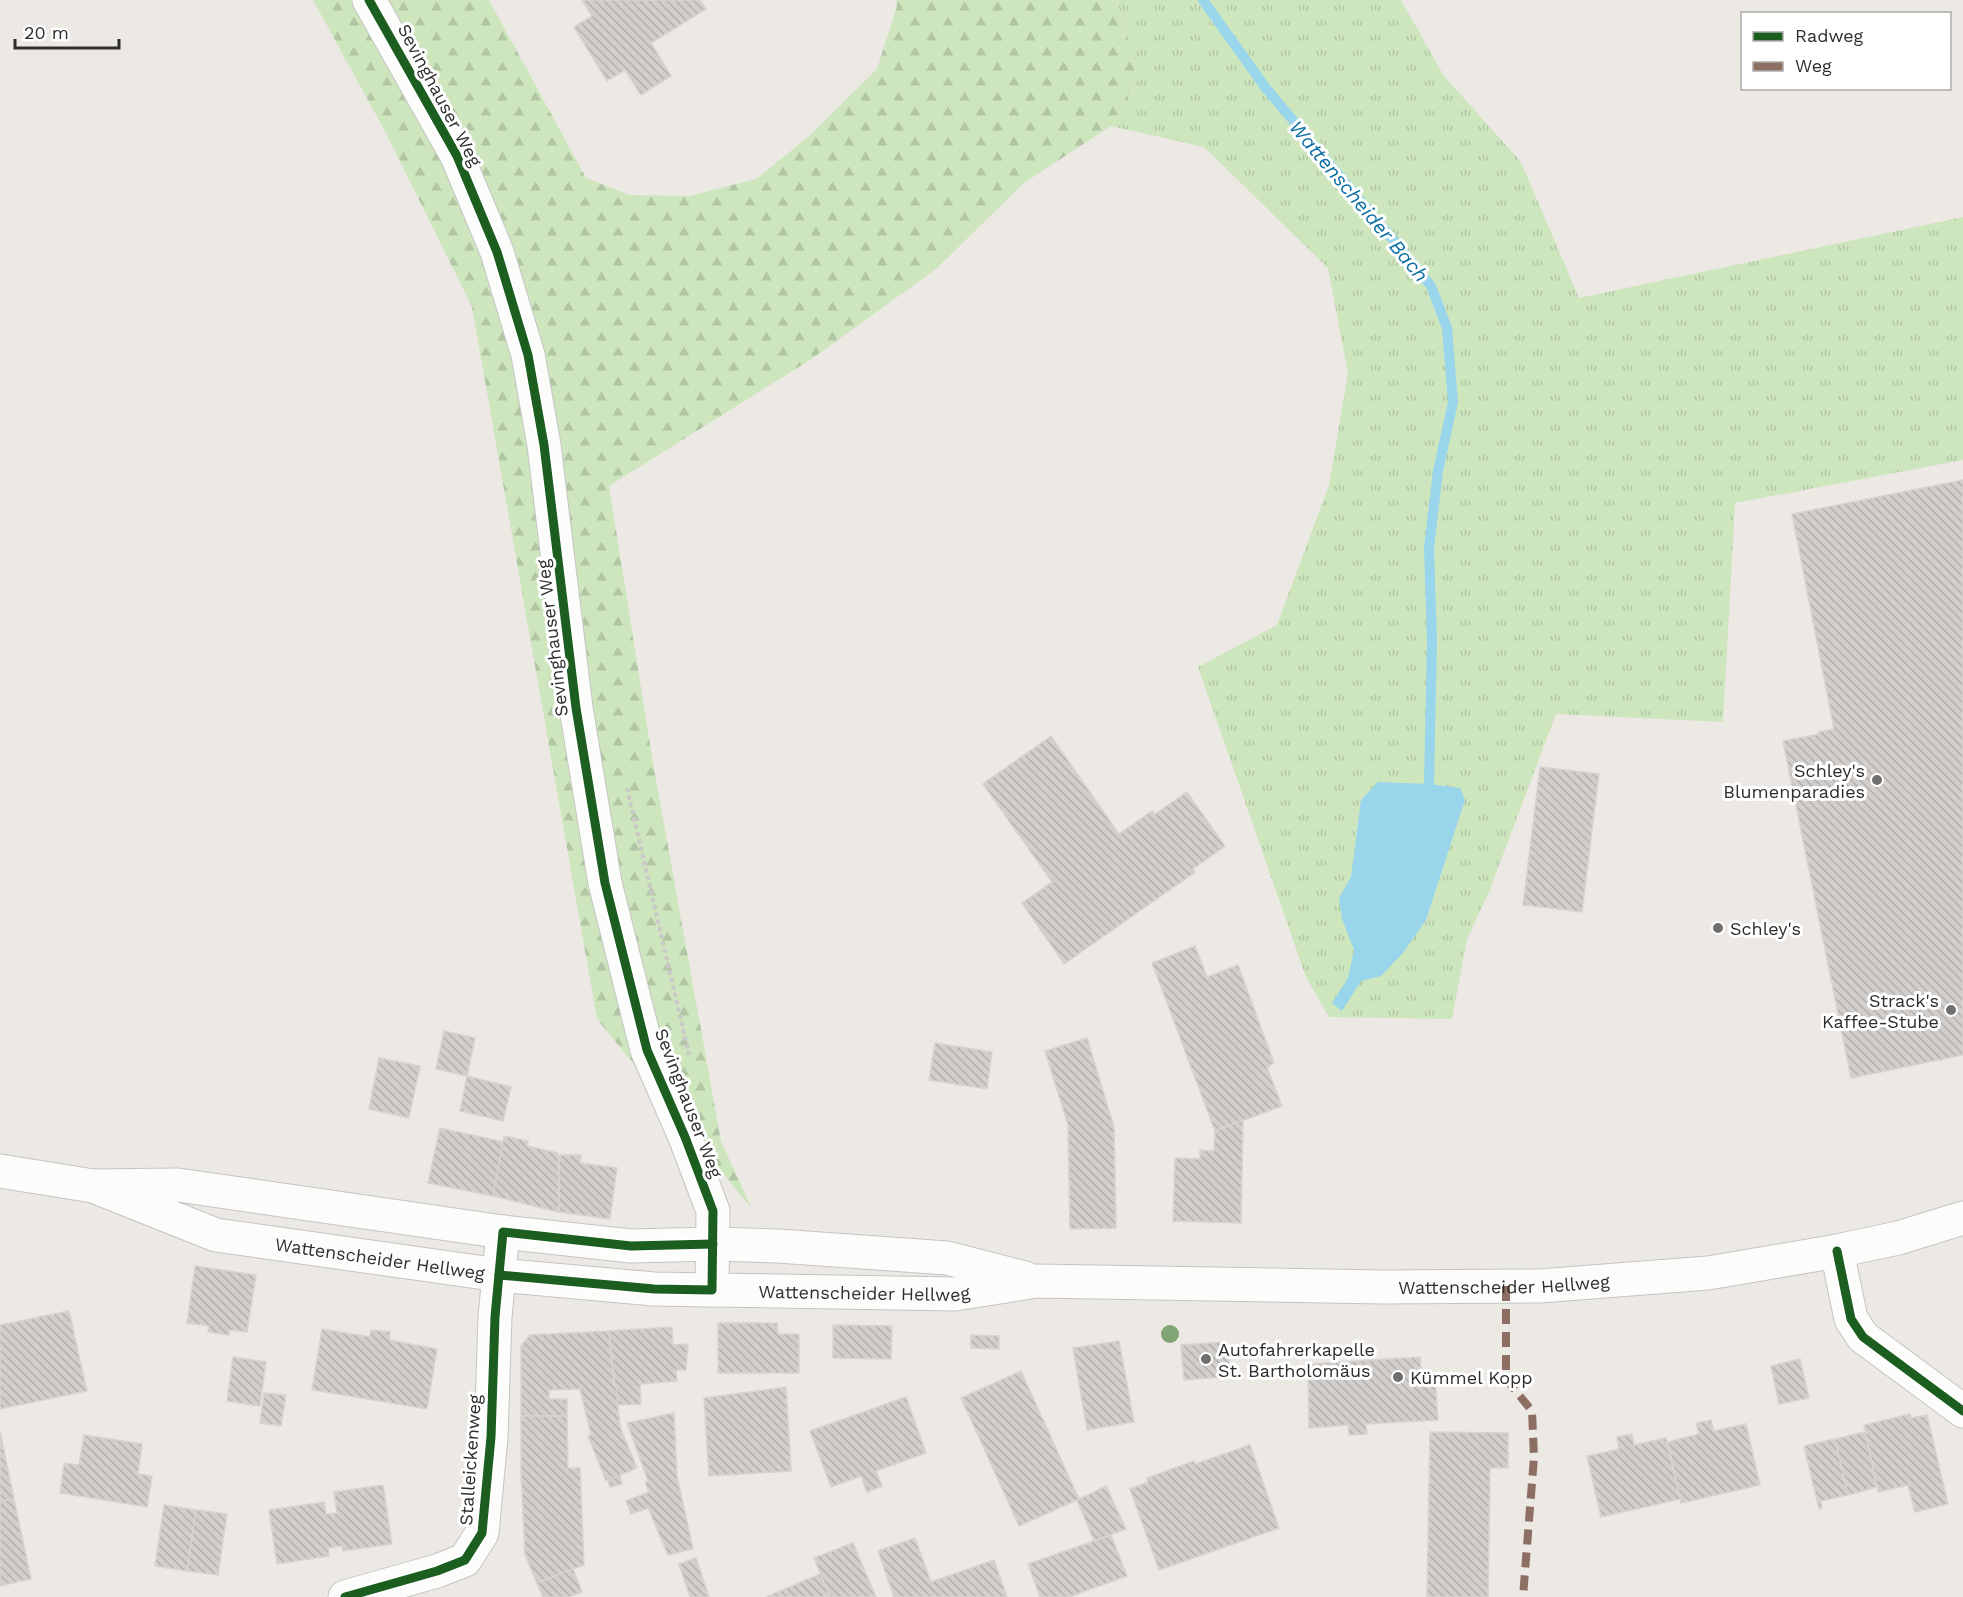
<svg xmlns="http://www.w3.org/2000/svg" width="1963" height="1597" font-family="'Work Sans',sans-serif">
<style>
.grass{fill:url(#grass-tufts)}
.forest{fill:url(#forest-firs)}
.water{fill:#99d6ec}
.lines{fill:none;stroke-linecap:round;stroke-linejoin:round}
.stream{stroke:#99d6ec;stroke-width:10}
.building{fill:url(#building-back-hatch);stroke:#d7d4d0;stroke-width:1.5}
.street-casing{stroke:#c5c4c5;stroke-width:35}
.secondary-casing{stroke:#c5c4c5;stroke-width:35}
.path{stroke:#c9c9c8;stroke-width:4;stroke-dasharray:4.5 3;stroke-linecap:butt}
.street{stroke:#fcfcfb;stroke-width:33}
.secondary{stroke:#fcfcfb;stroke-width:33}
.quiet{stroke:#8d6e63;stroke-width:8;stroke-dasharray:15 8;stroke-linecap:butt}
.cycleway-casing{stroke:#fff;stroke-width:13}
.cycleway{stroke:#1b5e20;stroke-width:9}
.tree{fill:#82a575}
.poi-dot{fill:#706f6e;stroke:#fff;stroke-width:2}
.labels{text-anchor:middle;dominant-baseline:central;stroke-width:6;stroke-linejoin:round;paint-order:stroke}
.street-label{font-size:18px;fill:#2e2e2e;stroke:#fff}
.poi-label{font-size:18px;fill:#2e2e2e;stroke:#fff;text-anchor:start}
.water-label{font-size:20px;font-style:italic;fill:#0d6fa3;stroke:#fff}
</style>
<defs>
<pattern id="grass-tufts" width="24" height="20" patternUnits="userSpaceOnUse" patternTransform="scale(1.5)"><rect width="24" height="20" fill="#cee6be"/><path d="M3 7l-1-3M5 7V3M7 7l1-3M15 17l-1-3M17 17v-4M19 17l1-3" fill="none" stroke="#b1c6a4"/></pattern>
<pattern id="forest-firs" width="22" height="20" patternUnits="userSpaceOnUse" patternTransform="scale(1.5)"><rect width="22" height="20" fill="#cee6be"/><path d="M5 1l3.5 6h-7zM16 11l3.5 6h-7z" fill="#b1c6a4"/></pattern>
<pattern id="building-back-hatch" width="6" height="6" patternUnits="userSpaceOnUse" patternTransform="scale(1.5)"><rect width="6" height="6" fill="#d1cecb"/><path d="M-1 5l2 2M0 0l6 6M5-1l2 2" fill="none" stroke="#b4b1af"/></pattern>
</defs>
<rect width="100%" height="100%" fill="#ece8e4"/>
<polygon class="grass" points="1117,0 1401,0 1444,76 1521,162 1579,298 1963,217 1963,460 1735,503 1723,722 1556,714 1489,892 1467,939 1452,1019 1329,1017 1306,977 1198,667 1277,625 1329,485 1348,374 1328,268 1204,147 1111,126 1137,79"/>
<polygon class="forest" points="313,0 489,0 586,178 630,195 689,196 756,179 808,137 877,69 897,6 896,0 1117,0 1137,79 1111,126 1024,183 936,269 810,360 609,486 653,763 721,1141 752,1209 597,1019 472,307 387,135"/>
<polygon class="water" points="1378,782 1429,784 1460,788 1465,800 1426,920 1403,953 1381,976 1361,981 1342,1011 1332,1003 1348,978 1354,950 1342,919 1339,898 1351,877 1361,800"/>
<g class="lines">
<polyline class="stream" points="1203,0 1265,87 1406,255 1431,286 1447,328 1453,402 1438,471 1429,548 1432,642 1429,784"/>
</g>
<g class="building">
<polygon points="582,0 700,0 706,9 651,43 671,76 641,95 625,70 607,81 574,27 592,16"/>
<polygon points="1963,480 1963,1055 1851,1078 1783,741 1819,734 1818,732 1834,729 1792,514"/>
<polygon points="1051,736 1119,834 1152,811 1155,814 1187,792 1225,846 1193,869 1195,872 1064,964 1022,903 1052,882 983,784"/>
<polygon points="1540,767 1599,774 1582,912 1523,905"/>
<polygon points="1195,946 1207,977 1238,965 1274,1063 1267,1067 1282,1106 1215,1131 1152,963"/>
<polygon points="444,1031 475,1038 467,1076 436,1069"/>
<polygon points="1087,1038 1114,1127 1116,1228 1070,1229 1068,1125 1045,1051"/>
<polygon points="935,1043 992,1052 987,1089 929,1080"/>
<polygon points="379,1058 420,1066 409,1118 369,1109"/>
<polygon points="467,1076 511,1087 503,1121 460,1111"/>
<polygon points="1243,1120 1241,1223 1173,1221 1175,1158 1200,1159 1200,1150 1214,1151 1215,1131"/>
<polygon points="440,1128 504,1142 493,1196 428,1183"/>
<polygon points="504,1136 528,1141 527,1146 558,1153 559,1212 493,1196"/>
<polygon points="559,1155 581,1155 580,1163 617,1168 610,1219 559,1212"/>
<polygon points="195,1266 256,1275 247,1332 230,1330 229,1335 208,1332 209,1326 187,1323"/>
<polygon points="69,1311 87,1391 0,1409 0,1325"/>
<polygon points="718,1323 777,1323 778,1334 799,1334 799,1373 718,1373"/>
<polygon points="833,1325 892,1326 891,1359 833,1358"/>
<polygon points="672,1327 673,1345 688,1344 686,1370 676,1370 677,1381 640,1384 641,1404 617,1405 609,1331"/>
<polygon points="322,1329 370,1337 371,1330 390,1332 389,1340 437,1349 427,1409 312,1390"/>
<polygon points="609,1331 614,1385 616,1385 620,1427 637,1468 606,1481 588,1436 591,1435 580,1389 549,1390 549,1399 567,1399 567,1416 521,1416 521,1346 530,1335"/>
<polygon points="971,1335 999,1336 999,1349 971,1348"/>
<polygon points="1119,1341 1134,1422 1087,1430 1073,1348"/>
<polygon points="1222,1342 1228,1352 1230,1366 1224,1377 1184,1380 1181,1345"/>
<polygon points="233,1357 266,1362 260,1406 227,1401"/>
<polygon points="1420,1357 1422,1378 1435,1377 1438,1420 1366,1424 1367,1434 1349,1435 1348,1425 1309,1428 1308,1364"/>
<polygon points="1800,1359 1809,1398 1779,1404 1771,1366"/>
<polygon points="1021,1371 1079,1499 1019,1526 961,1398"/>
<polygon points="786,1387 791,1471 709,1476 704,1398"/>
<polygon points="264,1393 286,1395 281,1426 260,1423"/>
<polygon points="906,1397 926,1453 876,1471 882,1486 867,1492 861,1476 831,1487 810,1431"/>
<polygon points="674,1413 677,1476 693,1549 668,1555 648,1508 631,1514 626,1501 649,1492 645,1482 648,1481 627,1423"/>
<polygon points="1910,1414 1911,1418 1927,1415 1948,1504 1915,1512 1908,1485 1878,1492 1864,1425"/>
<polygon points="521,1416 567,1416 568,1468 580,1468 584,1565 537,1583 525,1555 521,1471"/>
<polygon points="1711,1420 1714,1431 1746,1424 1760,1485 1681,1503 1668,1442 1699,1434 1696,1423"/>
<polygon points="0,1431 14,1499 0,1501"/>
<polygon points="1430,1432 1508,1433 1508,1468 1490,1468 1488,1597 1427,1597"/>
<polygon points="1865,1432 1877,1487 1848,1495 1835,1439"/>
<polygon points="1632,1434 1634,1445 1666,1438 1680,1499 1601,1517 1587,1456 1619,1449 1617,1437"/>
<polygon points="84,1435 142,1444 138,1474 152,1476 147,1507 60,1493 64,1463 79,1465"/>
<polygon points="1835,1439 1848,1495 1821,1501 1822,1508 1819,1509 1804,1446"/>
<polygon points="1250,1445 1279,1528 1159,1570 1130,1489 1148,1482 1147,1478 1194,1461 1195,1464"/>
<polygon points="620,1476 622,1484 610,1487 608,1480"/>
<polygon points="383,1485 392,1544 343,1551 342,1546 328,1548 329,1556 277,1564 269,1510 324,1502 326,1514 337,1513 334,1492"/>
<polygon points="1106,1486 1126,1529 1094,1541 1077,1500"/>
<polygon points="14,1499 31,1579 0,1586 0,1501"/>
<polygon points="164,1505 196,1510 187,1571 155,1566"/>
<polygon points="196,1510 227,1514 218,1575 187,1571"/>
<polygon points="1111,1535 1127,1576 1069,1597 1040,1597 1028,1564"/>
<polygon points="915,1538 931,1582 994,1560 1007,1597 894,1597 878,1551"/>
<polygon points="853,1543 876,1597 830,1597 814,1558"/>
<polygon points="696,1558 709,1597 690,1597 679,1564"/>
<polygon points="573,1569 582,1592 569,1597 543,1597 537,1583"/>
<polygon points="820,1574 830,1597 766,1597"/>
</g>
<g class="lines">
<g class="street-casing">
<g id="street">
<polyline points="369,0 457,156 497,252 528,355 544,445 576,708 605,883 647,1050 685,1137 713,1211 712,1290"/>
<polyline points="1837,1251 1851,1319 1863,1337 1963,1411"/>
<polyline points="345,1597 437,1571 465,1560 482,1533 491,1437 495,1317 503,1232"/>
</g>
</g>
<g class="secondary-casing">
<g id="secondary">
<polyline points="0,1171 93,1186 178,1185 503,1232 631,1246 713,1244 778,1246 947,1258 1025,1278"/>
<path id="s1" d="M93,1186L216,1235L499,1275L654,1289L712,1290L955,1294L1037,1281L1383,1287L1540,1286L1708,1273L1738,1268L1837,1251L1898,1238L1963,1218"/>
</g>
</g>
<polyline class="path" points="627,788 689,1055"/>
<use href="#street" class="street"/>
<use href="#secondary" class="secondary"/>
<polyline class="quiet" points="1506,1286 1506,1379 1532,1411 1534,1457 1523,1597"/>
<g class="cycleway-casing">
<g id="cycleway">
<polyline points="369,0 457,156 497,252 528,355 544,445 576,708 605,883 647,1050 685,1137 713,1211 712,1290 654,1289 499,1275"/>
<polyline points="1837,1251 1851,1319 1863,1337 1963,1411"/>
<polyline points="345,1597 437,1571 465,1560 482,1533 491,1437 495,1317 503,1232 631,1246 713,1244"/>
</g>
</g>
<use href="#cycleway" class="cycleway"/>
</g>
<circle class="tree" cx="1170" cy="1334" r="9"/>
<g class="poi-dot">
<circle cx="1877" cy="780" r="6"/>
<circle cx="1718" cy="928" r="6"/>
<circle cx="1951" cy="1010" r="6"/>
<circle cx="1206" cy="1359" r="6"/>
<circle cx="1398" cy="1377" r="6"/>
</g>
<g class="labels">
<g class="street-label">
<text transform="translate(440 95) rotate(62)">Sevinghauser Weg</text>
<text transform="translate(552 638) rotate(-97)">Sevinghauser Weg</text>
<text transform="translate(689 1103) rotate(69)">Sevinghauser Weg</text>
<text stroke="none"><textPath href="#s1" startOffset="298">Wattenscheider Hellweg</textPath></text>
<text stroke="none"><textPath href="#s1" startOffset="1425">Wattenscheider Hellweg</textPath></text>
<text stroke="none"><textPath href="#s1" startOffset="784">Wattenscheider Hellweg</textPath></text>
<text transform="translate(470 1460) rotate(-86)">Stalleickenweg</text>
</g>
<g class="poi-label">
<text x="1865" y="770" text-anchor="end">Schley's<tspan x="1865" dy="21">Blumenparadies</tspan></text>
<text x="1730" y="928">Schley's</text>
<text x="1939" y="1000" text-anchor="end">Strack's<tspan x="1939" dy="21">Kaffee-Stube</tspan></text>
<text x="1218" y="1349">Autofahrerkapelle<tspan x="1218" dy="21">St. Bartholomäus</tspan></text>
<text x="1410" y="1377">Kümmel Kopp</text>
</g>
<g class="water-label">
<text transform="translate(1359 201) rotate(50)">Wattenscheider Bach</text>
</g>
</g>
<rect x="1741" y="12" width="210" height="78" fill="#ffffff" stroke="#ababab" stroke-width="1.5"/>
<rect x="1753" y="32" width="30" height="9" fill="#1b5e20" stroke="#ababab" stroke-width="1.5"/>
<text x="1795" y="42" font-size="18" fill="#2e2e2e">Radweg</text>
<rect x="1753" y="62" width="30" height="9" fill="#8d6e63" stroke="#ababab" stroke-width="1.5"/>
<text x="1795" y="72" font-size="18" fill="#2e2e2e">Weg</text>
<path d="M15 39v9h104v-9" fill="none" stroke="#2e2e2e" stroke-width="3"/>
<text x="24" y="39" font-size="18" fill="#2e2e2e" stroke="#ffffff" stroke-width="4.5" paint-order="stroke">20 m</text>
</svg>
